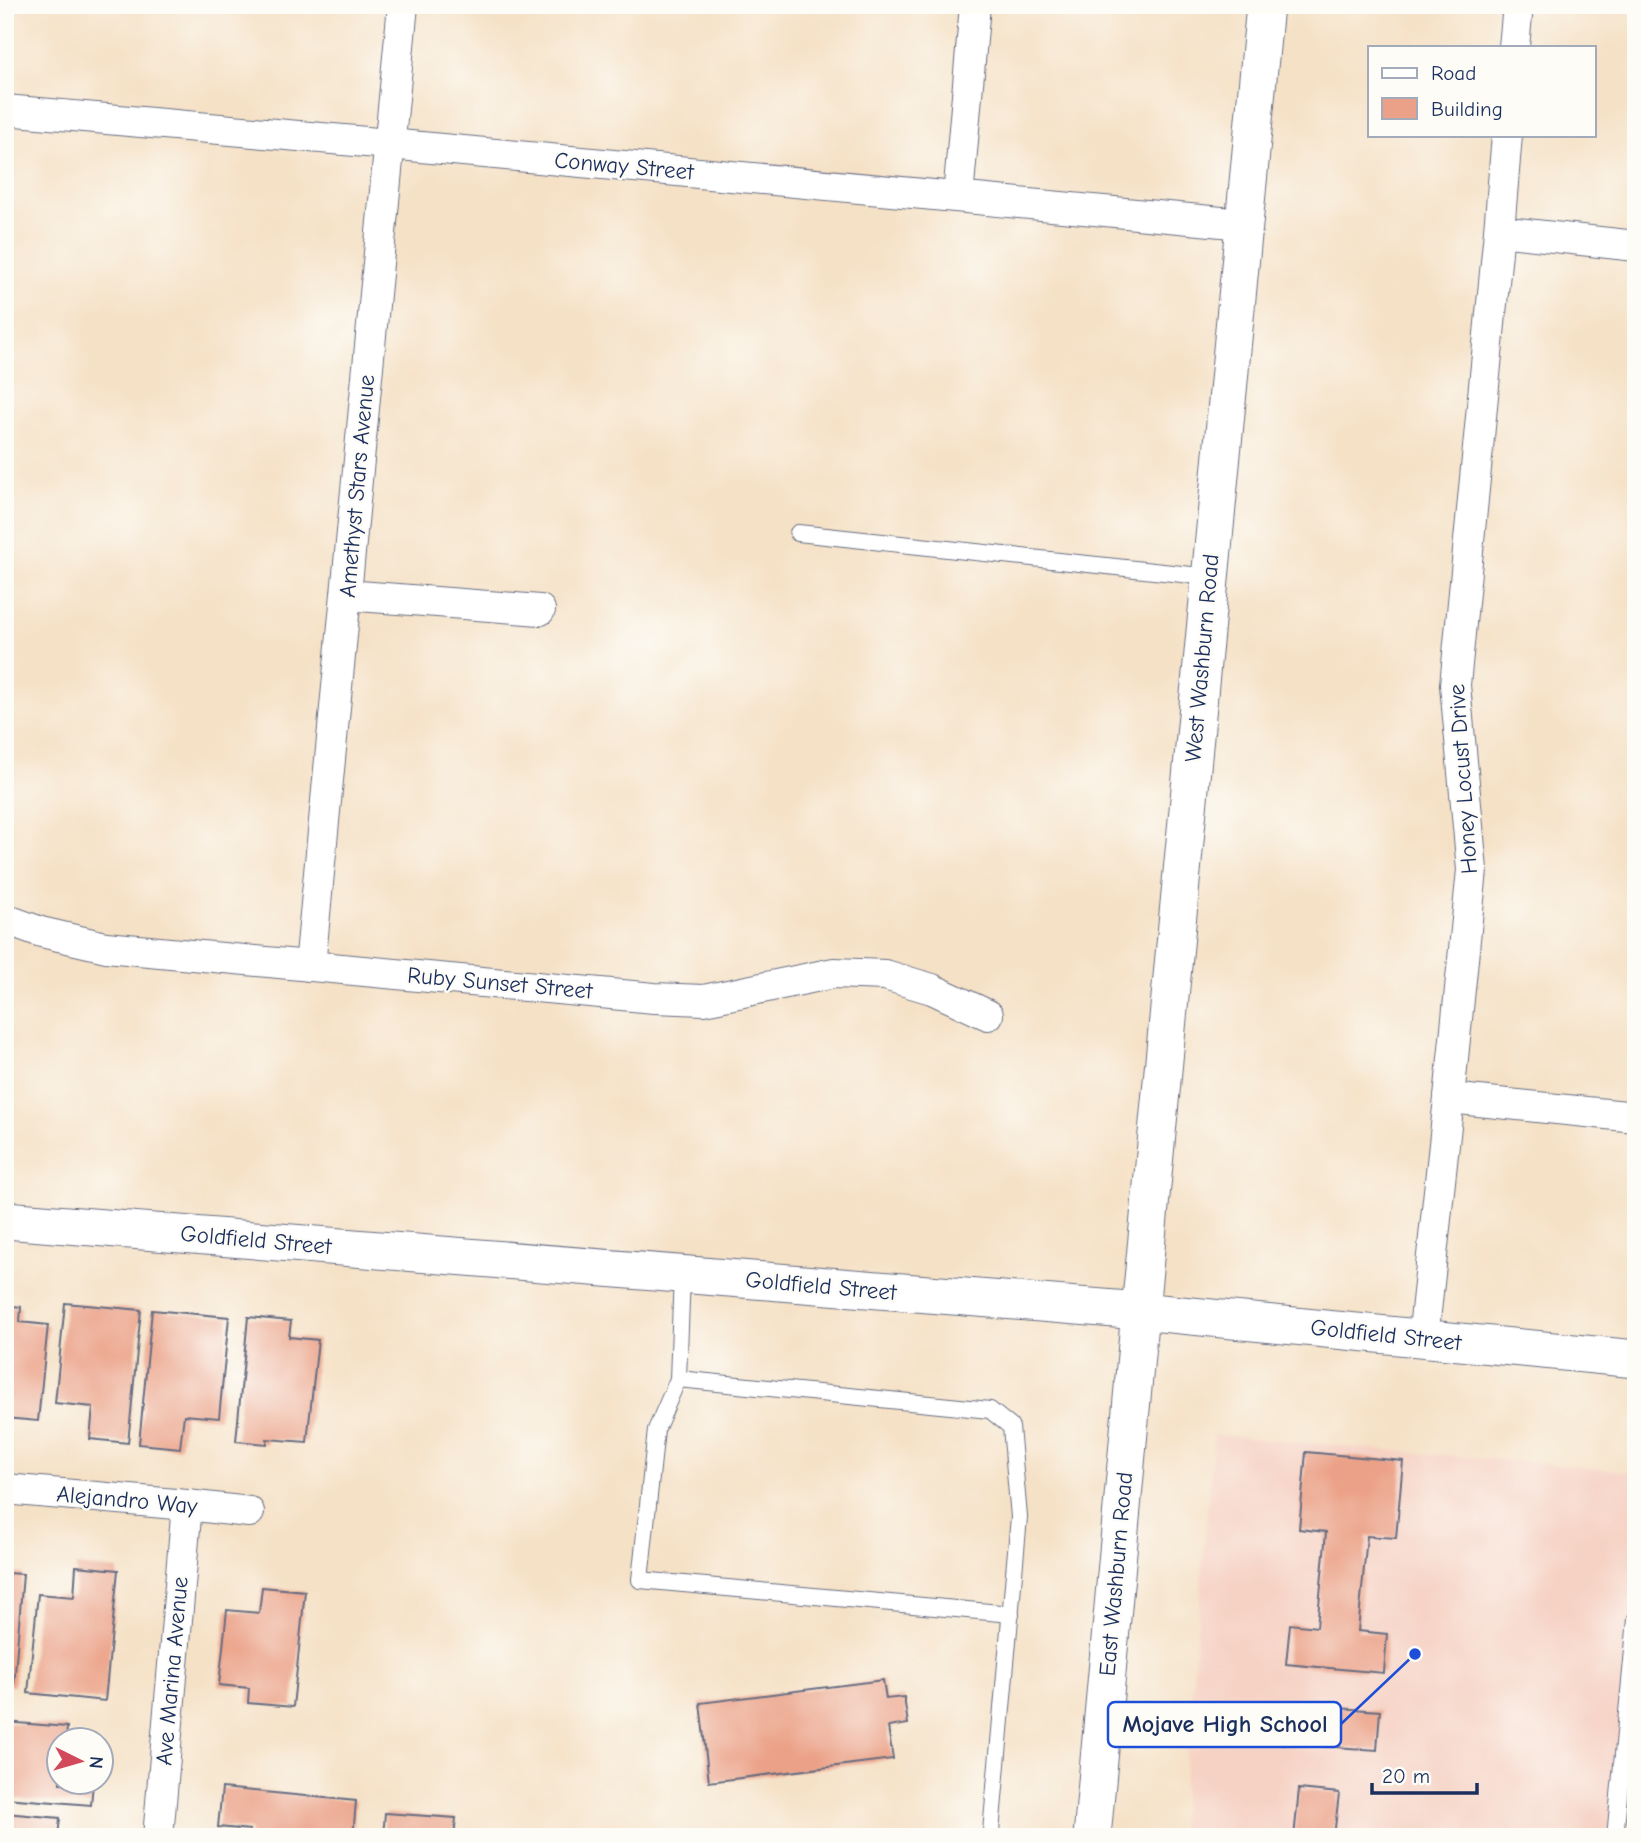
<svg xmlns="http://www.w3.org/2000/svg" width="1641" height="1842" font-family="'Comic Neue',sans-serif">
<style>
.built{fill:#f6d2c4}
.building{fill:#eba187}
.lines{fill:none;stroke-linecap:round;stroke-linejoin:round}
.service-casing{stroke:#676d82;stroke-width:18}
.minor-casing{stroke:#676d82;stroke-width:32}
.tertiary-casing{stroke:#676d82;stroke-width:39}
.service{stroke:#fff;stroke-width:16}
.minor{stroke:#fff;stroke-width:30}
.tertiary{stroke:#fff;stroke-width:37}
.labels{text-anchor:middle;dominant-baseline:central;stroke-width:5;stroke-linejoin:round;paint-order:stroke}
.street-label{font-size:23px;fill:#1b2f5e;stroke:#fdfcf7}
.leader{fill:none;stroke:#1d4ed8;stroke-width:2.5}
.callout-dot{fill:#1d4ed8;stroke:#fdfcf7;stroke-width:2.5}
.callout{fill:#fdfcf7;stroke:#1d4ed8;stroke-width:2.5}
.callout-label{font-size:24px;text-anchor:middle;font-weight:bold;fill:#1b2f5e}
</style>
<rect width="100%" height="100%" fill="#fdfcf7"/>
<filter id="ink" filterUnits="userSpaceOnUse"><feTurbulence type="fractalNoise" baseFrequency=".0143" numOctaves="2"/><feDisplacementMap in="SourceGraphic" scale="14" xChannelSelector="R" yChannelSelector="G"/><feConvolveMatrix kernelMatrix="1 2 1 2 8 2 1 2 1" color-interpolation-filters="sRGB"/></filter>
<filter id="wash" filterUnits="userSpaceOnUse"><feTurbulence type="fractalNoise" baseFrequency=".00686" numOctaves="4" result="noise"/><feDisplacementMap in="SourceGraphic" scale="28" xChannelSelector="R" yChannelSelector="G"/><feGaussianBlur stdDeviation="1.57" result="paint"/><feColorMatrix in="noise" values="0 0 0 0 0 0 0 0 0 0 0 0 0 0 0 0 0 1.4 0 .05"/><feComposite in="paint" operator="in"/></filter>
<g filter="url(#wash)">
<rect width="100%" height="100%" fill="#f5e1c6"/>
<polygon class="built" points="1214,1435 1636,1472 1636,1837 1179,1837"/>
<g id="blocks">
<g class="building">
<polygon points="65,1303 141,1310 128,1443 90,1439 93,1407 55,1403"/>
<polygon points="5,1305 21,1307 20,1322 48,1325 38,1421 5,1418"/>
<polygon points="152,1310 229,1317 219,1418 184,1415 180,1448 139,1444"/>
<polygon points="248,1317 291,1321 289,1337 318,1340 307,1442 267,1439 267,1444 236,1441"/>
<polygon points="1306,1452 1403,1461 1396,1538 1367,1536 1358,1631 1387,1634 1384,1673 1286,1664 1290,1624 1317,1627 1326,1532 1299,1529"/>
<polygon points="76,1566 118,1570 105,1701 28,1693 38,1594 74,1597"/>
<polygon points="5,1573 23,1574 14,1686 5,1685"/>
<polygon points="262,1587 305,1591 293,1707 248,1703 249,1688 219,1685 227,1610 259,1613"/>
<polygon points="883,1680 886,1699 904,1697 908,1724 888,1727 893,1759 709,1782 700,1703"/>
<polygon points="1281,1704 1380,1711 1377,1750 1278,1743"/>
<polygon points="5,1722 67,1727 66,1741 60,1741 60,1783 93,1783 91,1805 5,1798"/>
<polygon points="222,1788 356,1801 353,1837 250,1837 250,1830 218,1827"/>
<polygon points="1299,1789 1339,1793 1334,1837 1294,1837"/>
<polygon points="5,1813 60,1818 58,1837 5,1837"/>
<polygon points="385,1813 456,1818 454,1837 383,1837"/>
</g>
</g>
</g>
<g filter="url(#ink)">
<use href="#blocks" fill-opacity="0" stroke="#676d82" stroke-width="2"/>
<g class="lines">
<g class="service-casing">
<g id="service">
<polyline points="798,533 1210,577"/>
<polyline points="682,1275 678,1379 656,1430 640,1580 1011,1614"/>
<polyline points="678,1379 990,1410 1011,1427 1019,1517 991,1832"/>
<polyline points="1615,1837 1636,1619"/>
</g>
</g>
<g class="minor-casing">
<g id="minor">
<polyline points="1514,47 1518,5"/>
<polyline points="5,110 389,144 1243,224"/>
<polyline points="958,197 975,5"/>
<polyline points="1499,231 1636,246"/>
<polyline points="346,595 540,610"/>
<polyline points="5,919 41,932 106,947 654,998 704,1000 834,973 885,975 932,989 988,1015"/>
<polyline points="310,966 403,5"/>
<polyline points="1449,1098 1636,1117"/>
<polyline points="1423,1339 1449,1098 1472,870 1455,685 1499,231 1507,135"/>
<polyline points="5,1489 187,1505 249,1512"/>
<polyline points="158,1837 187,1505"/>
</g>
</g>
<g class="tertiary-casing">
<g id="tertiary">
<polyline points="5,1220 1140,1311 1636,1359"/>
<polyline points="1092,1837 1140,1311 1265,5"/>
</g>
</g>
<use href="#service" class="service"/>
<use href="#minor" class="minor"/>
<use href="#tertiary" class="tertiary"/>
</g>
</g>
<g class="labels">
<g class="street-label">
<text transform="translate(624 166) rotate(5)">Conway Street</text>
<text transform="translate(357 486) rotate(-85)">Amethyst Stars Avenue</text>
<text transform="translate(1202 658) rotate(-85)">West Washburn Road</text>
<text transform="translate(1463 779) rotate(-94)">Honey Locust Drive</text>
<text transform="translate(500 983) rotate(5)">Ruby Sunset Street</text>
<text transform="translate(256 1240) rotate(5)">Goldfield Street</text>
<text transform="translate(821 1286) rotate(5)">Goldfield Street</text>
<text transform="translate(1386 1335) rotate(6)">Goldfield Street</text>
<text transform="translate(127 1500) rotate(5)">Alejandro Way</text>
<text transform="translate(1116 1574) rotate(-85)">East Washburn Road</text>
<text transform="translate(172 1671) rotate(-85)">Ave Marina Avenue</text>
</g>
</g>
<path class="leader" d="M1415 1654L1341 1724"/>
<circle class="callout-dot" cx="1415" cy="1654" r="7"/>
<rect class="callout" x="1108" y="1702" width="233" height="45" rx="7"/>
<g class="callout-label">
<text x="1225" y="1732">Mojave High School</text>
</g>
<rect width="1641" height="1842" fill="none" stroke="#fdfcf7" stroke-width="28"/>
<rect x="1368" y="46" width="228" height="91" fill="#fdfcf7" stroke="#a3aaba" stroke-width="2"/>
<rect x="1382" y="68" width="35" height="10" fill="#ffffff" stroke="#a3aaba" stroke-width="2"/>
<text x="1431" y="80" font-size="21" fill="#1b2f5e">Road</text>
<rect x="1382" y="98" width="35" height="21" fill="#eba187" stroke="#a3aaba" stroke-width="2"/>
<text x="1431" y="116" font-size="21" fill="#1b2f5e">Building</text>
<g transform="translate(80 1761) rotate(95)"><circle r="33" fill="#fdfcf7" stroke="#a3aaba" stroke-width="2"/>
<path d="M0-5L12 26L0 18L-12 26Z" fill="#d1495b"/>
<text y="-10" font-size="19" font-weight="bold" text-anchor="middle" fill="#1b2f5e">N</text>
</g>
<path d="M1372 1783v10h105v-10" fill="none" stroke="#1b2f5e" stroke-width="3.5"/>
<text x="1382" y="1783" font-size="21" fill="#1b2f5e" stroke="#fdfcf7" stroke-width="5" paint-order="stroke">20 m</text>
</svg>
